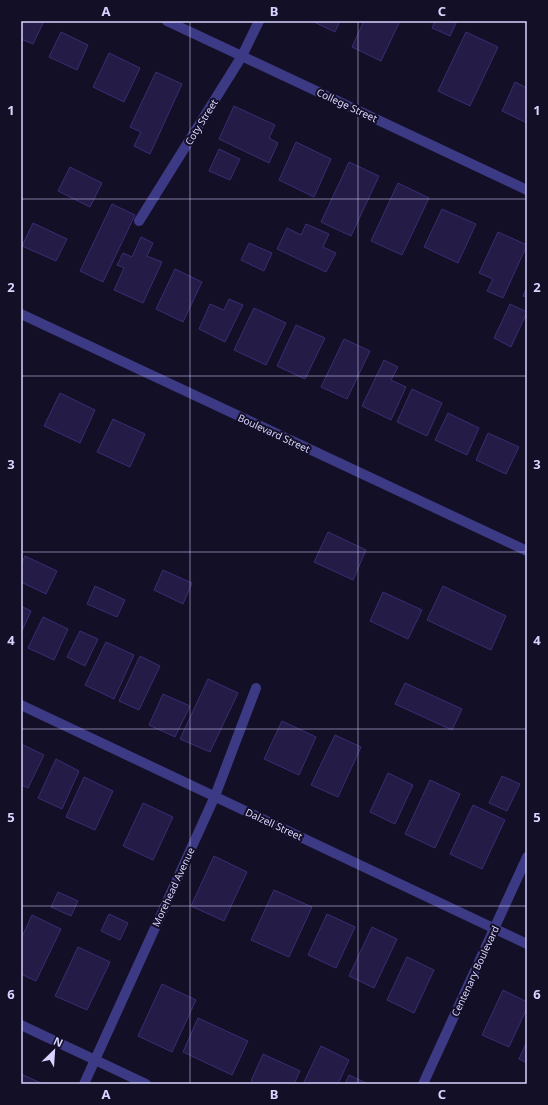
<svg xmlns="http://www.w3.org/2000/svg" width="548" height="1105" font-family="'Noto Sans',sans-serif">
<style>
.building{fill:#241b47;stroke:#3b2d73}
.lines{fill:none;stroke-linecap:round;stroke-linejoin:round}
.minor{stroke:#3d3a85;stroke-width:10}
.grid{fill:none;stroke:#d9d4ff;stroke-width:1;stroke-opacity:0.55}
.labels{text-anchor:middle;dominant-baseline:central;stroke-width:4;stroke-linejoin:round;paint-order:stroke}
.street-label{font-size:10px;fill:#d9d4ff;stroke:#130f26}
.neatline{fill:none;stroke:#d9d4ff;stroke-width:1.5}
.grid-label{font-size:13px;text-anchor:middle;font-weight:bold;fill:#d9d4ff}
</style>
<rect width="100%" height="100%" fill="#130f26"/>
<g class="building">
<polygon points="21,21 44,21 33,44 21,39"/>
<polygon points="312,21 340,21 335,32"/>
<polygon points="364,21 400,21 381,61 352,47"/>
<polygon points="435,21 457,21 450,36 432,28"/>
<polygon points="61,32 88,45 77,70 49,57"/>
<polygon points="466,32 498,47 470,106 438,91"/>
<polygon points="109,53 140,68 124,102 93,87"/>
<polygon points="156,72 182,84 150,154 134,146 141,132 130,127"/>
<polygon points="515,82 527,88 527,123 502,111"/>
<polygon points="234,106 275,125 269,138 278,143 269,163 219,139"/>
<polygon points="296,142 331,159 314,197 279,180"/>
<polygon points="219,149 240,159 230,180 209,171"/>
<polygon points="349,162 379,176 351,236 321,222"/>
<polygon points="70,167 102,183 90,207 58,191"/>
<polygon points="398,183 429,198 402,255 371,241"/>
<polygon points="112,204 135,215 103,282 80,271"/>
<polygon points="442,209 476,224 458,263 424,247"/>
<polygon points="33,223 67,239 56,261 22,246"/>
<polygon points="306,224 329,234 323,247 336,253 326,272 277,249 287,228 301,235"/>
<polygon points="498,232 527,245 503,298 487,291 493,279 479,273"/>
<polygon points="141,237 153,243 147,256 162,262 143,303 114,290 124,268 117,265 123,253 132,257"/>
<polygon points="249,243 272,253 264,271 241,260"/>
<polygon points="175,269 202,282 183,322 156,309"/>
<polygon points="527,287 527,297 523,296"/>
<polygon points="229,299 243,305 225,342 199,329 210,304 224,310"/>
<polygon points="510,304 527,312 511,347 494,338"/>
<polygon points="254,308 286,323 266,365 234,350"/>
<polygon points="296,325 325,338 305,379 277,366"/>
<polygon points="344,339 370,351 347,399 321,387"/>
<polygon points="384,360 398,367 391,380 406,387 391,420 362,406"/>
<polygon points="412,389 442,403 427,436 397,422"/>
<polygon points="60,393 95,410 80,443 44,426"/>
<polygon points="448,413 479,428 467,455 435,440"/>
<polygon points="113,419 145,434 130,467 97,452"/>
<polygon points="488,433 519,447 506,474 476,460"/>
<polygon points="328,532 366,550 353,580 314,562"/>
<polygon points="25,556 57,571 46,594 21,582 21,565"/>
<polygon points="163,570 192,583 183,604 154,590"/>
<polygon points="95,586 125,600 117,617 87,604"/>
<polygon points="443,586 506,616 491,650 427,620"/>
<polygon points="383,592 422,610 408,639 370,621"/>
<polygon points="21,606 31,611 21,633"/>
<polygon points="43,617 68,629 54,660 28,648"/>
<polygon points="80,631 98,639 85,666 67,657"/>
<polygon points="106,642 134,655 114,699 85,685"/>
<polygon points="140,656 160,666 139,710 119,701"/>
<polygon points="208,679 238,693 210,752 180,739"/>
<polygon points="405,683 462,709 452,730 395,704"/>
<polygon points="163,694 190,706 175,737 149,725"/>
<polygon points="282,721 316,737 299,775 264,759"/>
<polygon points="335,735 361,747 338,797 311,785"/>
<polygon points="21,744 44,755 28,788 21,785"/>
<polygon points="56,759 79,771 62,809 38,798"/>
<polygon points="388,773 413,785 395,824 370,812"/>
<polygon points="502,776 520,784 507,811 489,803"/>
<polygon points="84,777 113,791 95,830 66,817"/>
<polygon points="430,780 460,794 435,848 405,834"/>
<polygon points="143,803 173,817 153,860 123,846"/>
<polygon points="473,805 505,820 482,869 450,854"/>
<polygon points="214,856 247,872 224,921 191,906"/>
<polygon points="274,890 312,907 289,957 251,940"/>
<polygon points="58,892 78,901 71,916 51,907"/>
<polygon points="109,914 128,923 120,940 101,931"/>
<polygon points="327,914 355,927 336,968 308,955"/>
<polygon points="32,915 61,929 36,981 21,974 21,939"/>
<polygon points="372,927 397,939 374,988 349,976"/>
<polygon points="78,947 110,962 87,1010 55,996"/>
<polygon points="407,957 434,970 414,1013 387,1000"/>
<polygon points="162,984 196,1000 172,1052 138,1036"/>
<polygon points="503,990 527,1002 527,1008 509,1047 482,1035"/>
<polygon points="198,1018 248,1041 232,1075 183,1052"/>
<polygon points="527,1041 527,1063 519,1059"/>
<polygon points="321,1046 349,1060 338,1084 303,1084"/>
<polygon points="263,1054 300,1071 294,1084 257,1084 251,1081"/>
<polygon points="21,1074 43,1084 21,1084"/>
<polygon points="349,1075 368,1084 345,1084"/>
</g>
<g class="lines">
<g class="minor">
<polyline points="167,21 527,190"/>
<polyline points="139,221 242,56 259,21"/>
<polyline points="21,314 527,551"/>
<polyline points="21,705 527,944"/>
<polyline points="21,1025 146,1084"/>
<polyline points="84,1084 215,796 256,688"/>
<polyline points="423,1084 527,857"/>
</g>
</g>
<path class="grid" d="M190,21V1084M358,21V1084M21,199H527M21,376H527M21,552H527M21,729H527M21,906H527"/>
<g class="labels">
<g class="street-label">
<text transform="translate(347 105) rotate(25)">College Street</text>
<text transform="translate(201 122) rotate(-58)">Coty Street</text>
<text transform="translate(274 433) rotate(25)">Boulevard Street</text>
<text transform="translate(274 824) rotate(25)">Dalzell Street</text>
<text transform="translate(173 887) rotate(-65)">Morehead Avenue</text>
<text transform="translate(475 971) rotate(-65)">Centenary Boulevard</text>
</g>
</g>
<rect width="548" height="1105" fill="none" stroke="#130f26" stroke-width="44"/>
<g transform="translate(54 1051) rotate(25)" stroke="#130f26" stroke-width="3" paint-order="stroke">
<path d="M0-3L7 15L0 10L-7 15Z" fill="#d9d4ff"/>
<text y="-6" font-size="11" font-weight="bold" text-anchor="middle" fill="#d9d4ff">N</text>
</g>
<rect x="22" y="22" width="504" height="1061" class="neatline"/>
<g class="grid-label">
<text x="106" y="16">A</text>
<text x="274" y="16">B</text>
<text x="442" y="16">C</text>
<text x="11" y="115">1</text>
<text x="537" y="115">1</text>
<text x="11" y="292">2</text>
<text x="537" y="292">2</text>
<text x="11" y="469">3</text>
<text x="537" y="469">3</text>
<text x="11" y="645">4</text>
<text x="537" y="645">4</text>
<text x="11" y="822">5</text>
<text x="537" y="822">5</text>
<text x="11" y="999">6</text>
<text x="537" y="999">6</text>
<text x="106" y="1099">A</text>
<text x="274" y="1099">B</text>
<text x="442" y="1099">C</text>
</g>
</svg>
